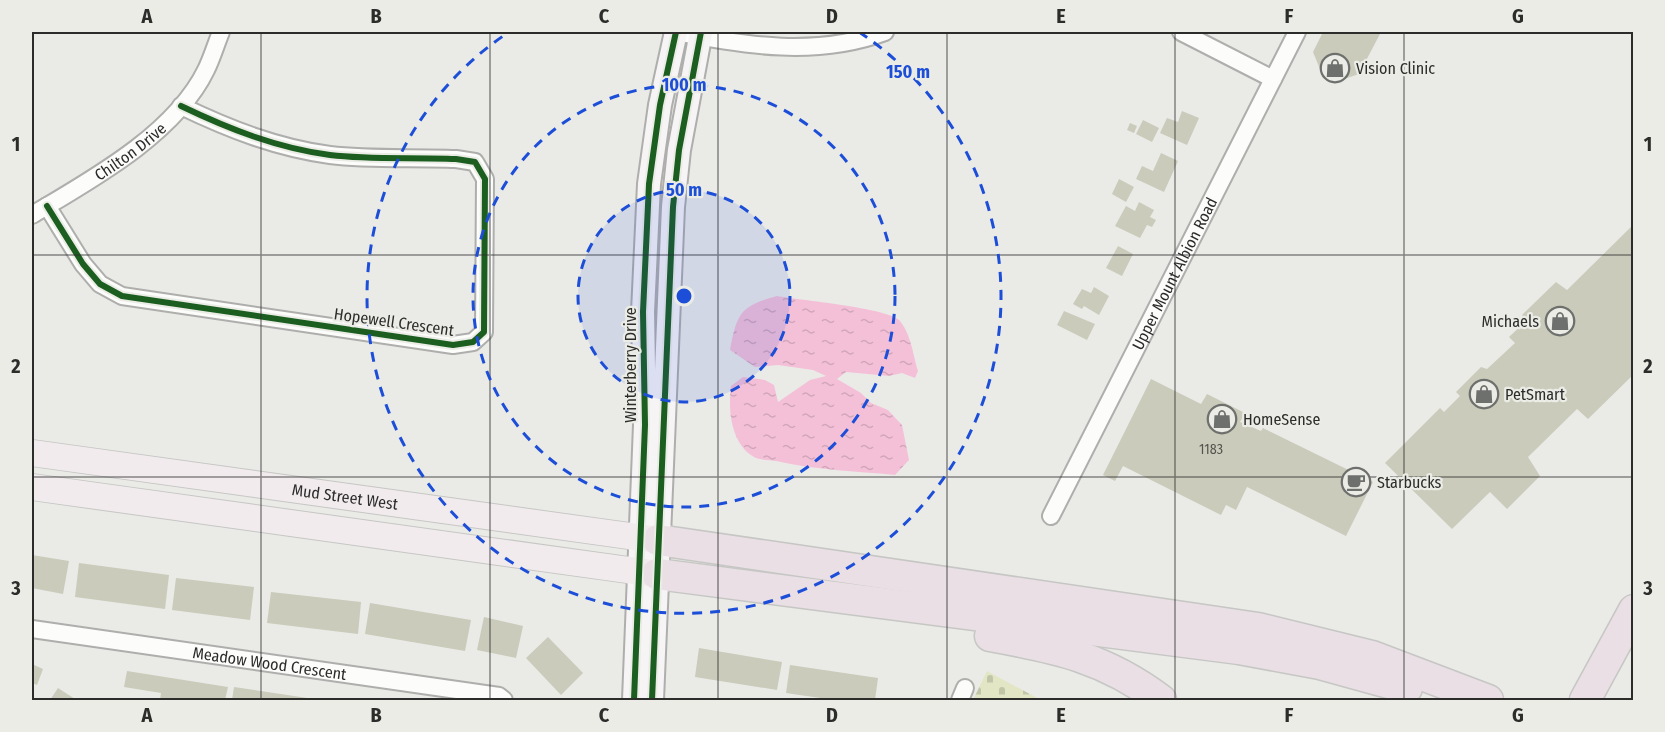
<svg xmlns="http://www.w3.org/2000/svg" width="1665" height="732" font-family="'Fira Sans Condensed',sans-serif">
<style>
.cemetery{fill:url(#cemetery-stones)}
.water{fill:url(#water-ripples)}
.building{fill:#cacbba}
.lines{fill:none;stroke-linecap:round;stroke-linejoin:round}
.street-casing{stroke:#aeaeac;stroke-width:20}
.secondary-casing{stroke:#aeaeac;stroke-width:26}
.primary-casing{stroke:#c6c6c4;stroke-width:28}
.highway-casing{stroke:#c6c6c4;stroke-width:33}
.street{stroke:#fcfcfb;stroke-width:16}
.secondary{stroke:#f6f4f5;stroke-width:22}
.primary{stroke:#f1ebed;stroke-width:26}
.highway{stroke:#e9dfe4;stroke-width:30}
.cycleway-casing{stroke:#ebece6;stroke-width:10}
.cycleway{stroke:#1b5e20;stroke-width:6}
.grid{fill:none;stroke:#2c2d2b;stroke-width:1.5;stroke-opacity:0.55}
.ring{fill:none;stroke:#1d4ed8;stroke-width:3;stroke-dasharray:10 8}
.labels{text-anchor:middle;dominant-baseline:central;stroke-width:4.5;stroke-linejoin:round;paint-order:stroke}
.number-label{font-size:14px;fill:#54544f}
.poi-label{font-size:16px;fill:#2c2d2b;stroke:#ebece6;text-anchor:start}
.street-label{font-size:16px;fill:#2c2d2b;stroke:#ebece6}
.centre{fill:#1d4ed8;stroke:#ebece6;stroke-width:3}
.ring-label{font-size:18px;text-anchor:middle;font-weight:bold;fill:#1d4ed8;stroke:#ebece6;stroke-width:4.5;stroke-linejoin:round;paint-order:stroke}
.neatline{fill:none;stroke:#2c2d2b;stroke-width:2}
.grid-label{font-size:20px;text-anchor:middle;font-weight:bold;fill:#2c2d2b}
</style>
<defs>
<pattern id="cemetery-stones" width="16" height="16" patternUnits="userSpaceOnUse" patternTransform="scale(1.5)"><rect width="16" height="16" fill="#e2e6c4"/><path d="M2 7V4a2 2 0 0 1 4 0v3zM10 15v-3a2 2 0 0 1 4 0v3z" fill="#c2c6a9"/></pattern>
<pattern id="water-ripples" width="26" height="14" patternUnits="userSpaceOnUse" patternTransform="scale(1.5)"><rect width="26" height="14" fill="#f4c0d8"/><path d="M2 4q2-2 4 0t4 0M15 11q2-2 4 0t4 0" fill="none" stroke="#d1a5ba"/></pattern>
</defs>
<rect width="100%" height="100%" fill="#eaebe7"/>
<polygon class="cemetery" points="987,671 1041,700 973,700"/>
<path class="water" d="M777,296C799,300 887,308 899,320C911,333 913,355 918,371L915,378L902,373L889,376L846,372L837,379L861,393L871,403L888,410L902,425L909,460L895,475C855,471 815,470 776,461C770,460 759,460 754,457C730,443 728,408 731,386L743,377L765,380L774,385L778,402L810,380L826,376L813,370L778,365L755,367L730,350C737,313 740,306 777,296Z"/>
<g class="building">
<polygon points="1323,32 1381,32 1359,74 1341,80 1320,69 1313,52"/>
<polygon points="1182,111 1199,118 1187,145 1160,133 1167,118 1178,122"/>
<polygon points="1143,120 1159,128 1152,142 1136,134"/>
<polygon points="1130,123 1137,126 1134,133 1127,130"/>
<polygon points="1161,153 1178,161 1164,192 1136,179 1142,166 1153,171"/>
<polygon points="1119,179 1134,187 1126,202 1112,194"/>
<polygon points="1139,202 1154,210 1150,217 1156,220 1152,227 1147,225 1140,238 1115,226 1126,206 1135,211"/>
<polygon points="1634,224 1634,374 1588,419 1577,409 1528,457 1540,476 1507,509 1490,492 1452,529 1385,463 1440,408 1444,412 1460,396 1456,392 1481,367 1487,369 1515,343 1509,337 1527,320 1522,315 1556,282 1567,290"/>
<polygon points="1118,246 1133,254 1122,276 1106,268"/>
<polygon points="1094,287 1109,296 1099,315 1084,306 1082,309 1073,304 1082,289 1091,293"/>
<polygon points="1064,311 1095,324 1087,340 1057,325"/>
<polygon points="1151,379 1201,404 1207,394 1245,413 1240,422 1261,431 1263,428 1373,482 1346,536 1247,487 1236,510 1226,505 1221,515 1123,466 1115,481 1103,475"/>
<polygon points="32,555 69,561 63,594 32,588"/>
<polygon points="79,563 169,575 165,609 75,597"/>
<polygon points="176,578 254,587 250,620 172,610"/>
<polygon points="271,592 361,602 358,634 267,623"/>
<polygon points="370,603 471,620 465,651 365,634"/>
<polygon points="484,617 523,626 516,658 477,650"/>
<polygon points="548,637 583,673 561,695 526,658"/>
<polygon points="699,648 782,662 777,690 695,677"/>
<polygon points="32,664 43,669 37,685 32,683"/>
<polygon points="790,665 878,678 875,700 834,700 786,693"/>
<polygon points="127,671 228,687 225,700 160,700 161,693 124,687"/>
<polygon points="234,687 314,699 314,700 232,700"/>
<polygon points="58,688 75,699 74,700 50,700"/>
</g>
<g class="lines">
<g class="street-casing">
<g id="street">
<path d="M676,32C746,46 817,57 885,32"/>
<polyline points="1181,32 1273,79"/>
<path d="M47,206L83,264L100,284L122,296L453,345L473,342L484,332L485,179L475,162L456,159C414,157 371,160 330,155C277,148 229,129 181,106"/>
<path id="s1" d="M32,215C91,180 175,134 206,70C212,58 216,44 221,32"/>
<path id="s2" d="M1051,516L1297,32"/>
<path id="s3" d="M32,629L499,696L504,700"/>
<polyline points="960,700 965,688"/>
</g>
</g>
<g class="secondary-casing">
<g id="secondary">
<polyline points="634,700 645,425 643,312 649,184 660,105 676,32"/>
<polyline points="652,700 673,207 679,150 701,32"/>
</g>
</g>
<g class="primary-casing">
<g id="primary">
<path id="s4" d="M32,453L658,540"/>
<polyline points="32,487 657,574"/>
</g>
</g>
<g class="highway-casing">
<g id="highway">
<polyline points="658,540 1258,628 1372,656 1488,700"/>
<polyline points="657,574 1239,649 1320,664 1407,688"/>
<path d="M990,636C1057,648 1105,658 1161,700"/>
<polyline points="1585,700 1634,610"/>
</g>
</g>
<use href="#street" class="street"/>
<use href="#secondary" class="secondary"/>
<use href="#primary" class="primary"/>
<use href="#highway" class="highway"/>
<g class="cycleway-casing">
<g id="cycleway">
<path d="M47,206L83,264L100,284L122,296L453,345L473,342L484,332L485,179L475,162L456,159C414,157 371,160 330,155C277,148 229,129 181,106"/>
<polyline points="634,700 645,425 643,312 649,184 660,105 676,32"/>
<polyline points="652,700 673,207 679,150 701,32"/>
</g>
</g>
<use href="#cycleway" class="cycleway"/>
</g>
<path class="grid" d="M261,32V700M490,32V700M718,32V700M947,32V700M1175,32V700M1404,32V700M32,255H1634M32,477H1634"/>
<circle cx="684" cy="296" r="106" fill="#1d4ed8" fill-opacity=".12"/>
<g class="ring">
<circle cx="684" cy="296" r="106"/>
<circle cx="684" cy="296" r="211"/>
<path d="M859 32A317 317 0 1 1 509 32"/>
</g>
<defs>
<g id="shop-ring" transform="scale(1.5)"><circle r="9.5" fill="#ebece6" stroke="#6e706d" stroke-width="1.5"/><path d="M-5-2.5h2.3a2.7 3.5 0 0 1 5.4 0H5L5.5 6h-11ZM-1.5-2.5h3a1.5 2.3 0 0 0-3 0Z" fill="#6e706d"/></g>
<g id="cafe-ring" transform="scale(1.5)"><circle r="9.5" fill="#ebece6" stroke="#6e706d" stroke-width="1.5"/><path d="M-5.5-4.5H6V0H3Q3 3.5 0 3.5H-2.5Q-5.5 3.5-5.5 0ZM3-3.2v2h1.7v-2ZM-6 4.5H4V6H-6Z" fill="#6e706d"/></g>
</defs>
<g fill-rule="evenodd">
<use href="#shop-ring" x="1335" y="68"/>
<use href="#shop-ring" x="1560" y="321"/>
<use href="#shop-ring" x="1484" y="394"/>
<use href="#shop-ring" x="1222" y="419"/>
<use href="#cafe-ring" x="1356" y="482"/>
</g>
<g class="labels">
<g class="number-label">
<text x="1211" y="449">1183</text>
</g>
<g class="poi-label">
<text x="1356" y="68">Vision Clinic</text>
<text x="1539" y="321" text-anchor="end">Michaels</text>
<text x="1505" y="394">PetSmart</text>
<text x="1243" y="419">HomeSense</text>
<text x="1377" y="482">Starbucks</text>
</g>
<g class="street-label">
<text stroke="none"><textPath href="#s1" startOffset="117">Chilton Drive</textPath></text>
<text stroke="none"><textPath href="#s2" startOffset="272">Upper Mount Albion Road</textPath></text>
<text transform="translate(394 322) rotate(8)">Hopewell Crescent</text>
<text transform="translate(630 365) rotate(-90)">Winterberry Drive</text>
<text stroke="none"><textPath href="#s4" startOffset="316">Mud Street West</textPath></text>
<text stroke="none"><textPath href="#s3" startOffset="240">Meadow Wood Crescent</textPath></text>
</g>
</g>
<circle cx="684" cy="296" r="9" class="centre"/>
<g class="ring-label">
<text x="908" y="78">150 m</text>
<text x="684" y="91">100 m</text>
<text x="684" y="196">50 m</text>
</g>
<rect width="1665" height="732" fill="none" stroke="#ebece6" stroke-width="66"/>
<rect x="33" y="33" width="1599" height="666" class="neatline"/>
<g class="grid-label">
<text x="147" y="23">A</text>
<text x="376" y="23">B</text>
<text x="604" y="23">C</text>
<text x="832" y="23">D</text>
<text x="1061" y="23">E</text>
<text x="1289" y="23">F</text>
<text x="1518" y="23">G</text>
<text x="16" y="151">1</text>
<text x="1648" y="151">1</text>
<text x="16" y="373">2</text>
<text x="1648" y="373">2</text>
<text x="16" y="595">3</text>
<text x="1648" y="595">3</text>
<text x="147" y="722">A</text>
<text x="376" y="722">B</text>
<text x="604" y="722">C</text>
<text x="832" y="722">D</text>
<text x="1061" y="722">E</text>
<text x="1289" y="722">F</text>
<text x="1518" y="722">G</text>
</g>
</svg>
